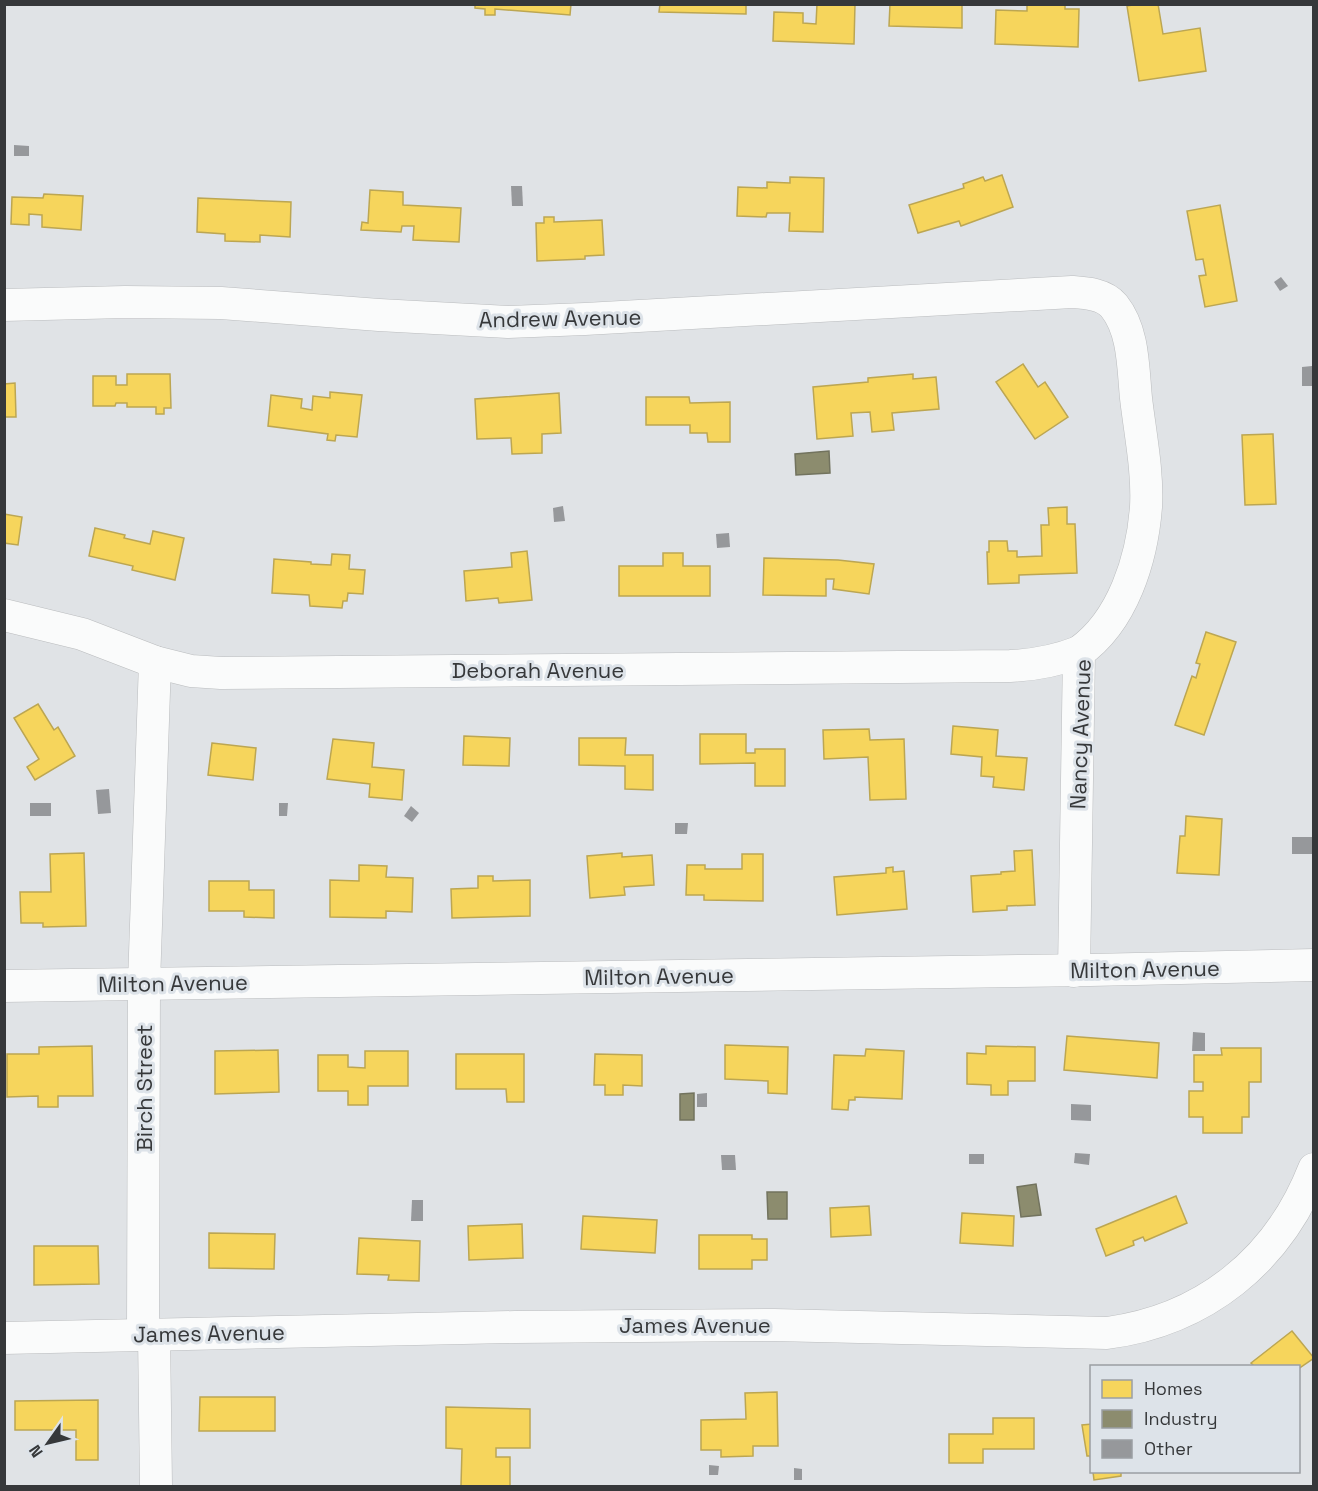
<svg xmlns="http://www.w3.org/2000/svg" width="1318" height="1491" font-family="'Space Grotesk',sans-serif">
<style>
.homes{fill:#f6d55c;stroke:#bca652;stroke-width:1.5}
.industry{fill:#8c8c6e;stroke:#72735e;stroke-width:1.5}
.building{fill:#96989b}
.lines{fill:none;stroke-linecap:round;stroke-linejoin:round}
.minor-casing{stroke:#babcbe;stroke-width:33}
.minor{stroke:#fafbfb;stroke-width:32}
.labels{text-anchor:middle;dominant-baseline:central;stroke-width:6;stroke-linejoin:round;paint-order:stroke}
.street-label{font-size:22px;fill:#36383a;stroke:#dde3e9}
</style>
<rect width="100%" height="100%" fill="#e0e3e6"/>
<g class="homes">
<polygon points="475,4 571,4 570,15 495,9 495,15 485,15 485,9 475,8"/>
<polygon points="660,4 746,4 746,14 659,12"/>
<polygon points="817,4 855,4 854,44 773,41 774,12 803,13 803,23 816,24"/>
<polygon points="890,4 962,4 962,28 889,26"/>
<polygon points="1027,4 1065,4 1065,9 1079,9 1078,47 995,44 996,10 1027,11"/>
<polygon points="1138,4 1158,4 1163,34 1200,28 1206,71 1139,81 1127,6"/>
<polygon points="1002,175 1013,207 961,226 959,221 918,233 909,205 964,188 963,184 983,177 985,181"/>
<polygon points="790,177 824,178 823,232 789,231 790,213 767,213 766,217 737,216 738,187 767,188 767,182 790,183"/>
<polygon points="370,190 403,192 403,205 461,208 459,242 413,240 414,226 402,226 401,232 361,230 362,222 368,223"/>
<polygon points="44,194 83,196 81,230 42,227 42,215 29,214 29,225 11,224 12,197 43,198"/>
<polygon points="198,198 291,202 290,237 260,235 260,242 225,241 225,234 197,232"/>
<polygon points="1220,205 1237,301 1205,307 1199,276 1206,275 1203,259 1196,260 1187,211"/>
<polygon points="544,217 554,217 554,222 602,220 604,255 585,256 585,259 537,261 536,223 544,223"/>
<polygon points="1023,364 1038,387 1045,382 1068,417 1035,439 996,382"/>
<polygon points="127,374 170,374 171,408 164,408 164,414 156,414 156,407 127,407 127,403 116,403 115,406 93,406 93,376 116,376 116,385 127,385"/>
<polygon points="913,374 913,379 936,377 939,409 892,413 894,430 872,432 870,412 851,413 853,436 817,439 813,387 868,382 868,378"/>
<polygon points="15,383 16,417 4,417 4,384"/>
<polygon points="330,392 362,395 357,437 336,435 335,441 327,440 328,434 268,426 271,395 302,399 301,408 312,410 313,396 330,398"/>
<polygon points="559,393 561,433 542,434 542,453 512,454 511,438 477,439 475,399"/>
<polygon points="646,397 689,397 690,403 730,402 730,442 708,442 707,433 690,433 690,425 646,425"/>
<polygon points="1273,434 1276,504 1245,505 1242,435"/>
<polygon points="1067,507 1067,524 1075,524 1077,573 1019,575 1019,583 988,584 987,552 989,552 989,541 1007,541 1008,551 1017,551 1017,557 1042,556 1041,525 1049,525 1048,508"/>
<polygon points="4,514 22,517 18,545 4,543"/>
<polygon points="95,528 125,535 124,538 150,544 153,531 184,538 175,580 132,570 133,566 89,556"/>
<polygon points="527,551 532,600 499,603 498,598 466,601 464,571 512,567 511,553"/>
<polygon points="663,553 683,553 683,566 710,566 710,596 619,596 619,566 663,566"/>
<polygon points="332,554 350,555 349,569 365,570 363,594 348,593 347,601 343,601 342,608 310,606 309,595 272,593 274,559 311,562 311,564 331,565"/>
<polygon points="764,558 838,560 874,564 869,594 833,589 834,579 826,579 826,596 763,595"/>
<polygon points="1206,632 1236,642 1204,735 1175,725 1192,676 1196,678 1200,664 1196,663"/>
<polygon points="38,704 54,730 58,727 75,756 35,780 27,767 39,759 14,718"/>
<polygon points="953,726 998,730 996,756 1027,758 1024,790 993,787 994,777 981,776 982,757 951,754"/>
<polygon points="869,729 870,740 904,739 906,799 870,800 868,757 824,759 823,730"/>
<polygon points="700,734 746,734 746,753 755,753 755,749 785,749 785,786 755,786 755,763 700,764"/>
<polygon points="464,736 510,738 509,766 463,765"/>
<polygon points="579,738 626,738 625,755 653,755 653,790 625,789 625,766 579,765"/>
<polygon points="333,739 374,743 372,767 404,770 402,800 369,797 370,784 327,779"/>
<polygon points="212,743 256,748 253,780 208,775"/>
<polygon points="1186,816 1222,819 1219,875 1177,873 1180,836 1185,836"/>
<polygon points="1032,850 1035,905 1007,906 1007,910 973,912 971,876 1001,874 1001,872 1015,871 1014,851"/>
<polygon points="84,853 86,926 43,927 43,923 21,923 20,892 51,892 50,854"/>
<polygon points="622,853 622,857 652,855 654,885 624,887 625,895 590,898 587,856"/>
<polygon points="742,854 763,854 763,901 704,900 704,895 686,895 687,865 705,865 705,869 742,869"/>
<polygon points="359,865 387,866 386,877 413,878 412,912 386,911 386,918 330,917 330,880 359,881"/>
<polygon points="893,867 893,872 904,871 907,909 837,915 834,877 886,873 886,868"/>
<polygon points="478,876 493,876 493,881 530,880 530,916 452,918 451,889 478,888"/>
<polygon points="209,881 249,881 249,890 274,890 274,918 244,917 244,911 209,911"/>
<polygon points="1067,1036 1159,1043 1157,1078 1064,1070"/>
<polygon points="725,1045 788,1047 787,1094 768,1093 768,1081 725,1079"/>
<polygon points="92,1046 93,1096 58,1096 58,1107 38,1107 38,1096 7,1097 7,1054 39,1054 39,1047"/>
<polygon points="986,1046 1035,1047 1035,1081 1008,1081 1008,1095 991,1095 991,1085 967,1084 967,1053 986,1054"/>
<polygon points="1221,1048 1261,1048 1261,1082 1249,1082 1249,1117 1242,1117 1242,1133 1203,1133 1203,1117 1189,1117 1189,1091 1203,1091 1203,1082 1194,1082 1194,1055 1222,1055"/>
<polygon points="866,1049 904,1051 902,1099 855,1097 855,1100 849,1100 848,1110 832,1109 834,1055 865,1056"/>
<polygon points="278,1050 279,1092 215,1094 215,1051"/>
<polygon points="365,1051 408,1051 408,1086 368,1086 368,1105 348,1105 348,1091 318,1091 318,1055 348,1055 348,1067 365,1068"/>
<polygon points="456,1054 524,1054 524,1102 507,1102 506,1089 456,1089"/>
<polygon points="595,1054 642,1055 642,1086 623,1085 623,1095 605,1095 605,1085 594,1085"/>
<polygon points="1176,1196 1187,1223 1145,1241 1143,1237 1133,1241 1134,1245 1106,1256 1096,1229"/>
<polygon points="869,1206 871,1235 831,1237 830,1208"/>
<polygon points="962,1213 1014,1216 1013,1246 960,1243"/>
<polygon points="583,1216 657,1220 655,1253 581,1249"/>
<polygon points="522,1224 523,1258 469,1260 468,1226"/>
<polygon points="209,1233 275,1234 274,1269 209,1268"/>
<polygon points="699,1235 752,1235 752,1239 767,1239 767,1260 752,1260 752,1269 699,1269"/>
<polygon points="359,1238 420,1241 419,1281 388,1280 389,1275 357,1274"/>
<polygon points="34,1246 98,1246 99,1284 34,1285"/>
<polygon points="1292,1331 1314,1358 1298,1369 1298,1366 1254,1366 1251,1363"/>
<polygon points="777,1392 778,1446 753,1446 753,1456 721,1457 721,1450 701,1450 701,1420 746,1419 745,1393"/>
<polygon points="200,1397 275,1397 275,1431 199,1431"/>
<polygon points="98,1400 98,1460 76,1460 76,1430 15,1430 15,1401"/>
<polygon points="446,1407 530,1409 530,1448 496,1448 496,1457 510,1457 510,1486 461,1486 462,1449 446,1448"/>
<polygon points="993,1418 1034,1418 1034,1449 983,1449 983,1463 949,1463 949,1434 993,1434"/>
<polygon points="1092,1424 1092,1464 1090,1456 1087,1456 1082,1425"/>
<polygon points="1093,1472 1121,1472 1121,1476 1094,1480"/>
</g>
<g class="industry">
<polygon points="829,451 830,473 796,475 795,454"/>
<polygon points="694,1093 694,1120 680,1120 680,1094"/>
<polygon points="1036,1184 1041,1215 1021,1217 1017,1187"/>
<polygon points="767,1192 787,1192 787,1219 768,1219"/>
</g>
<g class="building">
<polygon points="14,145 29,146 29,156 14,156"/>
<polygon points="511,186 522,186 523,206 512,206"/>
<polygon points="1281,277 1288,286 1280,291 1274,282"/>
<polygon points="1312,366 1312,386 1302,386 1302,367"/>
<polygon points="563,506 565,521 554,522 553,508"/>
<polygon points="729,533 730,547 717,548 716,534"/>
<polygon points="109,789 111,813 98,814 96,790"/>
<rect x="30" y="803" width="21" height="13"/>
<polygon points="279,803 288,803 287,816 279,816"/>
<polygon points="411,806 419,813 412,822 404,816"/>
<polygon points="675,823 688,823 687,834 675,834"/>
<rect x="1292" y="837" width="20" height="17"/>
<polygon points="1193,1032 1205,1033 1205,1051 1192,1051"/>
<polygon points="707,1093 707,1107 697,1107 697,1094"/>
<polygon points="1071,1104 1091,1105 1091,1121 1071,1120"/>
<polygon points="1075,1153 1090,1154 1089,1165 1074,1163"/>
<rect x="969" y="1154" width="15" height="10"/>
<polygon points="721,1155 735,1155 736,1170 722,1170"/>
<polygon points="412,1200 423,1200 423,1221 411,1221"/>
<polygon points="709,1465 719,1466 718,1475 709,1475"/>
<polygon points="794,1468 802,1469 802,1480 794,1480"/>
</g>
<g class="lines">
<g class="minor-casing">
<g id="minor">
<path d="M4,305L125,302L221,303L379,315L508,322L585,319L1072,292C1086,293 1104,294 1114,306C1134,331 1133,368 1136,398C1140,433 1148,471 1146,507C1142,559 1123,621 1079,652L1074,971"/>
<path d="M4,615L82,634L155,662L191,671L221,673L1010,666C1035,665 1056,661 1079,652"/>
<polyline points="4,986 1090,970 1314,965"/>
<polyline points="143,1334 144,983 155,662"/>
<polyline points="154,1334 156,1486"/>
<path d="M4,1338L515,1327L774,1325L1107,1333C1204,1320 1278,1261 1314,1169"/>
</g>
</g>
<use href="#minor" class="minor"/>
</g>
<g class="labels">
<g class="street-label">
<text transform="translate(560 318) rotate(-1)">Andrew Avenue</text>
<text x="538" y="670">Deborah Avenue</text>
<text transform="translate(1080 734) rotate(-88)">Nancy Avenue</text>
<text transform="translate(1145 969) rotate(-1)">Milton Avenue</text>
<text transform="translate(659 976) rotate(-1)">Milton Avenue</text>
<text transform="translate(173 983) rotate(-1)">Milton Avenue</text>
<text transform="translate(144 1088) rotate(-90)">Birch Street</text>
<text x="695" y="1325">James Avenue</text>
<text transform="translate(209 1333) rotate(-1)">James Avenue</text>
</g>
</g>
<rect width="1318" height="1491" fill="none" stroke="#36383a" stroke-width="12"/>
<rect x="1090" y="1365" width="210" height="108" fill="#dde3e9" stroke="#9a9fa3" stroke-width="1.5"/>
<rect x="1102" y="1380" width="30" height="18" fill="#f6d55c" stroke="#9a9fa3" stroke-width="1.5"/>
<text x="1144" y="1395" font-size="18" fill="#36383a">Homes</text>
<rect x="1102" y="1410" width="30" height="18" fill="#8c8c6e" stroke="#9a9fa3" stroke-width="1.5"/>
<text x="1144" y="1425" font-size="18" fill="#36383a">Industry</text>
<rect x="1102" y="1440" width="30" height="18" fill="#96989b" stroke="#9a9fa3" stroke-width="1.5"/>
<text x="1144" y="1455" font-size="18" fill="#36383a">Other</text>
<g transform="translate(48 1443) rotate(236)" stroke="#dde3e9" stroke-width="4.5" paint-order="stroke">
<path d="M0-4.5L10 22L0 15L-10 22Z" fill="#36383a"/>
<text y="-9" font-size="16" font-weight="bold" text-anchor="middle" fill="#36383a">N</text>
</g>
</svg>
